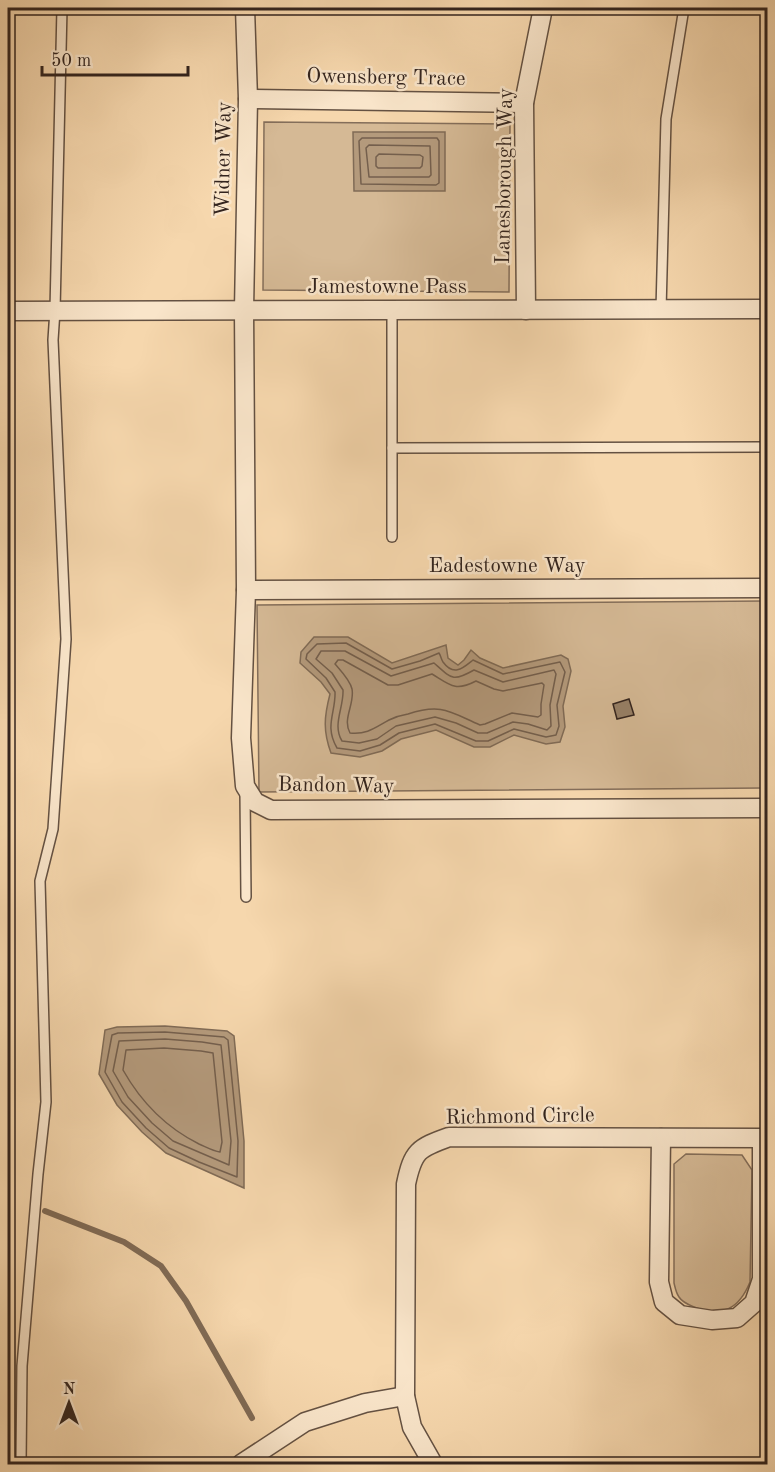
<svg xmlns="http://www.w3.org/2000/svg" width="775" height="1472" font-family="'Old Standard TT',serif">
<style>
.green{fill:#d5b995;stroke:#846e5a;stroke-width:1.5}
.water{fill:#b49a7c;stroke:#806b56;stroke-width:1.5}
.lines{fill:none;stroke-linecap:round;stroke-linejoin:round}
.shore{stroke:#745f4d;stroke-width:1.5}
.stream{stroke:#806b56;stroke-width:6}
.building{fill:#988168;stroke:#33241e;stroke-width:1.5}
.service-casing{stroke:#645142;stroke-width:12}
.minor-casing{stroke:#645142;stroke-width:21}
.service{stroke:#f9e5ca;stroke-width:9}
.minor{stroke:#f9e5ca;stroke-width:18}
.labels{text-anchor:middle;dominant-baseline:central;stroke-width:5;stroke-linejoin:round;paint-order:stroke}
.street-label{font-size:21px;fill:#33241e;stroke:#f9e5ca}
</style>
<rect width="100%" height="100%" fill="#f6d7ad"/>
<filter id="stains"><feTurbulence type="fractalNoise" baseFrequency=".00333" numOctaves="4"/><feColorMatrix values="0 0 0 0 .2 0 0 0 0 .09 0 0 0 0 .02 0 0 0 .5 -.17"/></filter>
<radialGradient id="worn" r=".72"><stop offset=".6" stop-color="#630" stop-opacity="0"/><stop offset="1" stop-color="#630" stop-opacity=".3"/></radialGradient>
<g class="green">
<polygon points="264,122 510,124 509,292 263,290"/>
<polygon points="767,601 767,788 259,792 257,605"/>
<path d="M686,1154L742,1155L752,1170L750,1282C739,1309 722,1318 694,1307C689,1305 682,1302 679,1297C676,1293 675,1287 674,1283V1164Z"/>
</g>
<g class="water">
<polygon points="353,132 445,132 445,191 354,191"/>
<path d="M314,637H348L392,663L446,645L448,658L458,665L464,660L471,650L480,658L503,668L561,655L568,659L571,671L563,706L565,727L560,742L546,744L514,735L490,747H474L436,730L401,739L382,751L360,757L331,753C323,731 324,717 330,694L321,682L300,663L301,652Z"/>
<polygon points="165,1026 227,1031 234,1036 244,1141 244,1188 166,1153 142,1132 117,1105 99,1074 105,1030 117,1027"/>
</g>
<g class="lines">
<g class="shore">
<polygon points="362,138 437,138 439,141 439,183 436,185 361,184 359,141"/>
<polygon points="369,145 430,146 431,175 429,177 369,177 366,148"/>
<polygon points="379,154 420,155 423,157 422,166 420,168 378,168 376,166 376,157"/>
<path d="M346,643L392,669L420,661L439,653C441,656 441,659 443,662C454,677 463,668 473,660L503,674L560,662L565,672L557,705L559,726L556,735L546,737L514,729L488,741H476L435,724L399,733L380,745L360,751L337,748C324,726 336,712 335,692L326,678L306,659L307,654L317,644Z"/>
<path d="M321,651H345L391,676L434,663C452,679 453,682 474,670L503,682L554,670L556,674L550,705L551,726L547,730L528,724L513,722L487,733H478L456,723L435,717L396,726L377,739L359,743L342,741C332,725 344,707 343,690L332,673L316,659Z"/>
<path d="M338,660H343L388,685H398L432,674C450,685 455,692 476,681L494,689L503,691L542,683L544,685L541,704V715L538,717L512,713L485,724L480,725C450,712 442,703 408,714C402,715 395,717 389,720C376,727 367,735 350,733C342,719 355,704 352,689C350,680 341,671 335,664Z"/>
<polygon points="165,1032 224,1037 228,1040 238,1141 237,1177 199,1162 169,1148 146,1128 122,1102 105,1072 112,1035 118,1033"/>
<polygon points="165,1039 202,1042 221,1045 231,1141 229,1165 173,1141 152,1123 128,1097 113,1071 119,1041"/>
<path d="M164,1048L201,1051L213,1053L222,1142L220,1152C213,1151 206,1147 199,1144C165,1127 141,1102 123,1070L126,1050Z"/>
</g>
<polyline class="stream" points="45,1211 124,1242 161,1266 186,1301 252,1418"/>
</g>
<polygon class="building" points="629,699 634,715 617,719 613,704"/>
<g class="lines">
<g class="service-casing">
<g id="service">
<polyline points="392,309 392,537"/>
<polyline points="661,310 666,119 684,8"/>
<polyline points="392,448 768,447"/>
<polyline points="245,792 246,897"/>
<polyline points="21,1464 22,1366 38,1174 46,1102 40,881 53,829 66,639 53,340 55,310 62,8"/>
</g>
</g>
<g class="minor-casing">
<g id="minor">
<polyline points="245,8 248,99 244,310 246,590 241,738 245,786 255,802 271,810 768,808"/>
<polyline points="248,99 524,103"/>
<polyline points="526,310 524,103 543,8"/>
<polyline points="8,311 768,309"/>
<polyline points="246,590 768,588"/>
<polyline points="661,1138 659,1282 664,1302 680,1315 712,1320 737,1318 754,1303 762,1279 762,1138"/>
<polyline points="241,1464 305,1422 365,1403 405,1396"/>
<path d="M433,1464L412,1427L405,1396L406,1184C413,1151 418,1148 449,1137L768,1138"/>
</g>
</g>
<use href="#service" class="service"/>
<use href="#minor" class="minor"/>
</g>
<g class="labels">
<g class="street-label">
<text transform="translate(386 78) rotate(1)">Owensberg Trace</text>
<text transform="translate(224 159) rotate(-89)">Widner Way</text>
<text transform="translate(505 176) rotate(-89)">Lanesborough Way</text>
<text x="387" y="287">Jamestowne Pass</text>
<text x="507" y="566">Eadestowne Way</text>
<text transform="translate(336 786) rotate(1)">Bandon Way</text>
<text transform="translate(520 1117) rotate(-1)">Richmond Circle</text>
</g>
</g>
<rect width="775" height="1472" fill="none" stroke="#f6d7ad" stroke-width="30"/>
<rect x="9" y="9" width="757" height="1454" fill="none" stroke="#33241e" stroke-width="3"/>
<rect x="15" y="15" width="745" height="1442" fill="none" stroke="#33241e" stroke-width="1.5"/>
<g transform="translate(69 1403)" stroke="#f9e5ca" stroke-width="4.5" paint-order="stroke">
<path d="M0-4.5L10 22L0 15L-10 22Z" fill="#33241e"/>
<text y="-9" font-size="16" font-weight="bold" text-anchor="middle" fill="#33241e">N</text>
</g>
<path d="M42 66v9h146v-9" fill="none" stroke="#33241e" stroke-width="3"/>
<text x="51" y="66" font-size="18" fill="#33241e" stroke="#f9e5ca" stroke-width="4.5" paint-order="stroke">50 m</text>
<rect width="100%" height="100%" filter="url(#stains)"/>
<rect width="100%" height="100%" fill="url(#worn)"/>
</svg>
